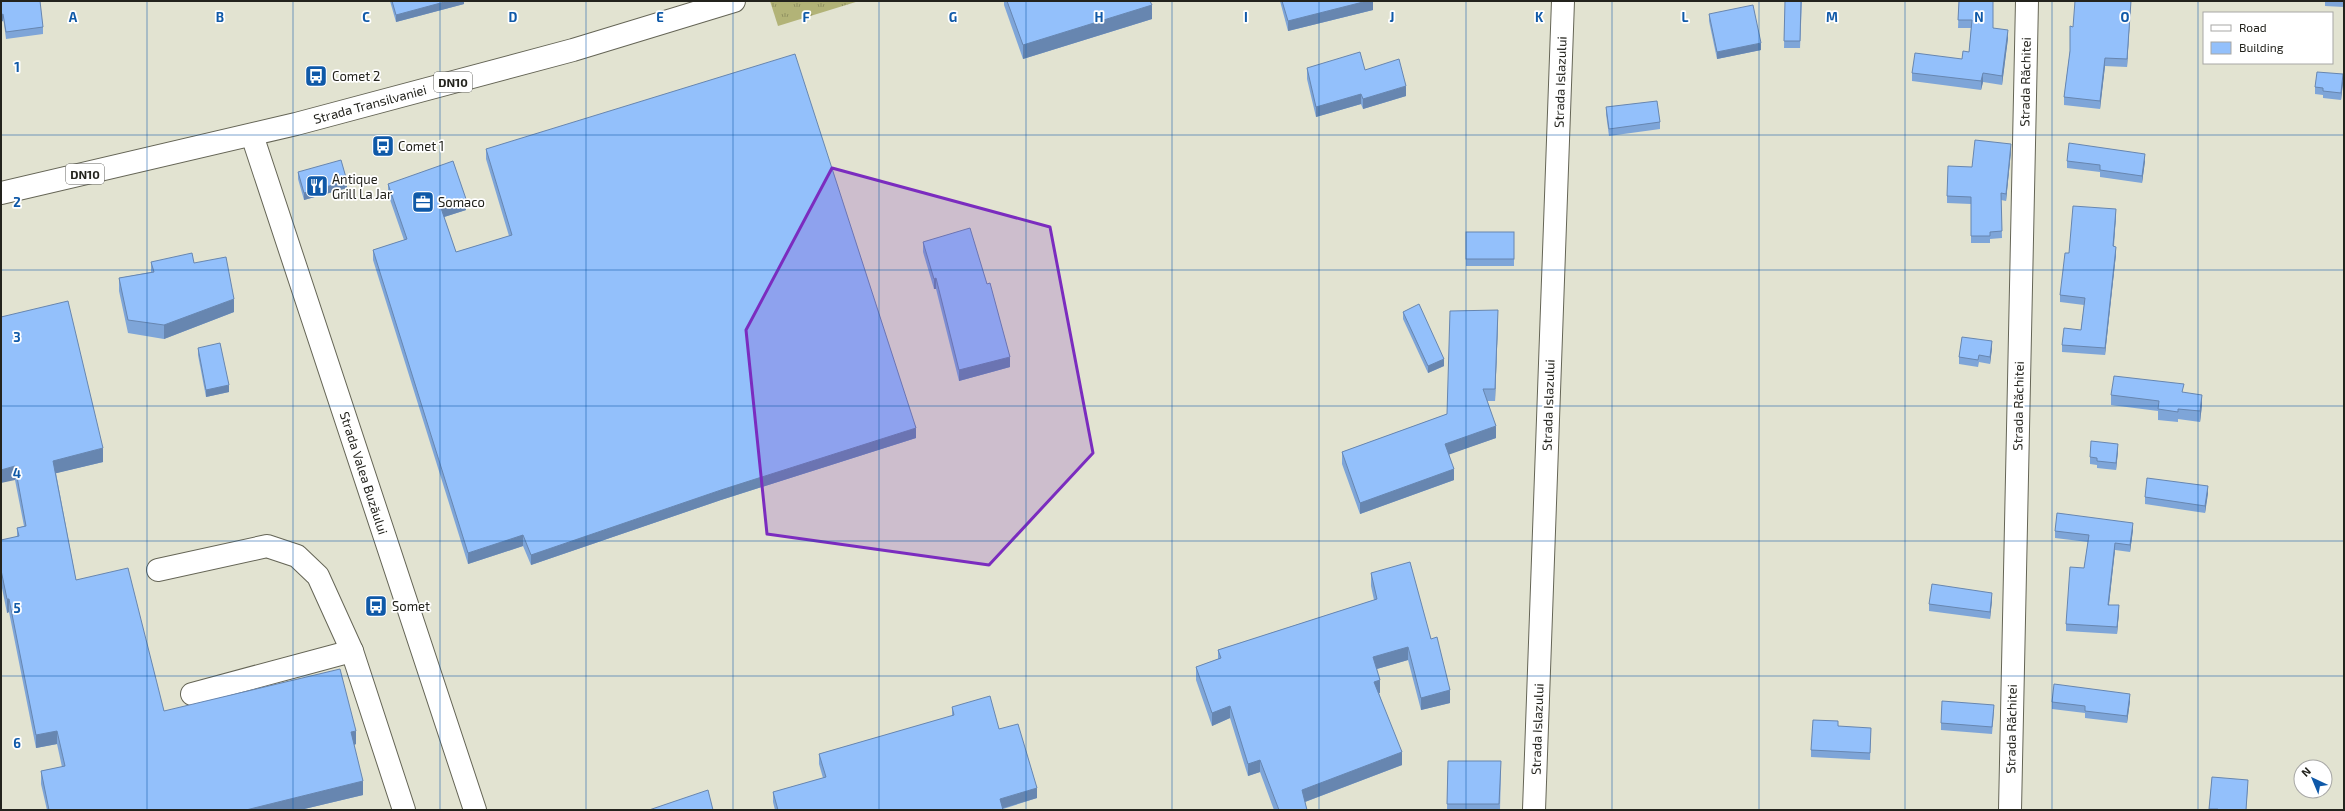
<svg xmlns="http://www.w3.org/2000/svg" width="2345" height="811" font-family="'Exo 2',sans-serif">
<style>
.grass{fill:url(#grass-tufts)}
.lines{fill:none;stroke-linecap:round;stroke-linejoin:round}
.minor-casing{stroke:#656556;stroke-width:24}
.major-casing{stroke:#656556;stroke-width:24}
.minor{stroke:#fff;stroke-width:22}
.major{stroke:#fff;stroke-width:22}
.wall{fill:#7ea5d8}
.shaded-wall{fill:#6786b0}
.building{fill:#93c0fb;stroke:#6786b0}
.marked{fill:#7b2cbf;fill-opacity:0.2;stroke:#7b2cbf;stroke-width:3;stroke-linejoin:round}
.grid{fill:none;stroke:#0f59a8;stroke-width:1;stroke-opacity:0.55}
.labels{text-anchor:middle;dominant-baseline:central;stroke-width:3.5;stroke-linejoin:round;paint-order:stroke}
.shield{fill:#fff;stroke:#656561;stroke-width:1}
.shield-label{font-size:12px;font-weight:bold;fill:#23231d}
.poi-label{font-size:13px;fill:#23231d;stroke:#fff;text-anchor:start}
.street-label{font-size:13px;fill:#23231d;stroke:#fff}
.grid-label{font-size:13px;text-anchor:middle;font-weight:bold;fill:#0f59a8;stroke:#fff;stroke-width:3.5;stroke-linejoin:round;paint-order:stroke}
</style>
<defs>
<pattern id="grass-tufts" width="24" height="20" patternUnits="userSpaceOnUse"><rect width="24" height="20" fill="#b2b377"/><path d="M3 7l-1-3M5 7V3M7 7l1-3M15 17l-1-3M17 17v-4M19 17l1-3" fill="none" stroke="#909161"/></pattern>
</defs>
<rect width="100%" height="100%" fill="#e2e3d1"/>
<polygon class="grass" points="770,1 859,1 778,26"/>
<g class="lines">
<g class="minor-casing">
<g id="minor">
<polyline points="252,135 475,810"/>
<polyline points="158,570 267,546 297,556 318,576 352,651 404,810"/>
<polyline points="192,694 352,651"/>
<polyline points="1534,810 1563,1"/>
<polyline points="2010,810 2027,1"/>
</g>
</g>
<g class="major-casing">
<polyline id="major" points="1,193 296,124 573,50 734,1"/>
</g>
<use href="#minor" class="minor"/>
<use href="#major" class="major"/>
</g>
<g class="wall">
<polygon points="1,1 43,27 43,34 6,39"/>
<polygon points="390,1 464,1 464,4 396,22"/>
<polygon points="1004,1 1150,1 1152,19 1023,59 1004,5"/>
<polygon points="1280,1 1373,1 1373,10 1288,31"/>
<polygon points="1785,1 1802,1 1800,48 1784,48"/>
<polygon points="1959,1 1993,28 2008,38 2002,85 1983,82 1981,90 1912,81 1912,73 1962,59 1969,52 1971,28 1958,28"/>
<polygon points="2131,1 2127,67 2105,66 2100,109 2064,105 2064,97 2073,27"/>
<polygon points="2325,1 2344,1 2344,7 2325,6"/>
<polygon points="1709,14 1761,50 1717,59 1709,21"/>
<polygon points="1307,68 1406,96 1363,109 1361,104 1316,117 1307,79"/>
<polygon points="2343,82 2341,100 2323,98 2323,95 2315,94 2315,87"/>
<polygon points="1606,107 1660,122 1660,129 1609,136 1606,114"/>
<polygon points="486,149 916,438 721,500 531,565 523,546 468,564 373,260 373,250 404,240 388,194 388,184 466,210 444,217 456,252 509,236 486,159"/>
<polygon points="2011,151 2006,201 2001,200 2002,238 1990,239 1990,243 1971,243 1971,204 1947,203 1947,196 1972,167"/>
<polygon points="2067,161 2145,161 2142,183 2100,177 2100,172 2067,168"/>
<polygon points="298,172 347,188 304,200 298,179"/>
<polygon points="2116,216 2114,246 2116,254 2105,355 2062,352 2062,345 2081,330 2084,305 2060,302 2060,295 2069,253"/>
<rect x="1466" y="232" width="48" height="34"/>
<polygon points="923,242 1010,367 959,381 936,289 934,289 923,252"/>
<polygon points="151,262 194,263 234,312 164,339 128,333 119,291 119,278 151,272"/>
<polygon points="1403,312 1444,366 1428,373 1403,319"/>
<polygon points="1,317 103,462 56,473 76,580 164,711 356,744 354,745 363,795 300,810 47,810 41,784 41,771 62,767 57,744 36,748 9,612 7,613 1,583 1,540 17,537 17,528 24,526 15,480"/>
<polygon points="1498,322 1495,401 1487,401 1496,438 1449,454 1454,480 1360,514 1342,464 1342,452 1447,414"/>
<polygon points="198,348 229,392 206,397 198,355"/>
<polygon points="1992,348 1990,364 1979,362 1978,367 1959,364 1959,357"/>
<polygon points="2184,393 2202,405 2200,422 2178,419 2178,422 2158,420 2158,411 2111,405 2111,395"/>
<polygon points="2118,451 2116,470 2097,468 2097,465 2090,464 2090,457"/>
<polygon points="2208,493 2205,513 2145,504 2145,497"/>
<polygon points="2133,530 2130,552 2115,550 2109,605 2119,612 2117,634 2066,631 2066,624 2084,568 2088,542 2055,538 2055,531"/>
<polygon points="1371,573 1431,639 1450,703 1421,710 1408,660 1377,669 1380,693 1379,693 1402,765 1305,802 1307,810 1274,810 1260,772 1248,776 1230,718 1212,726 1196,680 1196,667 1218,659 1218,650 1374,600 1371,586"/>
<polygon points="1992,600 1990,619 1929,611 1929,604"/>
<polygon points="2130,701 2127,723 2085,718 2085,713 2052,709 2052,702"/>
<polygon points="952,707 999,729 1037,798 1003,809 1003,810 775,810 773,802 773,792 823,778 819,764 819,754 952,716"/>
<polygon points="1994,712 1992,734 1941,730 1941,723"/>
<polygon points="1871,728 1870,760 1811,757 1811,750"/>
<polygon points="1448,761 1501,771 1500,810 1447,810"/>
<polygon points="2212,777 2248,787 2246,810 2209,810"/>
</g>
<g class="shaded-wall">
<polygon points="448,1 464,1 464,4 396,22 396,15"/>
<polygon points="1367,1 1373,1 1373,10 1288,31 1288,21"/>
<polygon points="2131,1 2127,67 2127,59"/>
<polygon points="1152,5 1152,19 1023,59 1023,45"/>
<polygon points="3,14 3,21 1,22 1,15"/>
<polygon points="2008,30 2008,38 2002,85 2002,76"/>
<polygon points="1761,43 1761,50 1717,59 1717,52"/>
<polygon points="2105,58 2105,66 2100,109 2100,101"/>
<polygon points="1983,73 1983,82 1981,90 1981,81"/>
<polygon points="2343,74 2343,82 2341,100 2341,93"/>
<polygon points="1406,86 1406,96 1363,109 1363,99"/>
<polygon points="1361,94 1361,104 1316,117 1316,107"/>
<polygon points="2011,144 2011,151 2006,201 2006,194"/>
<polygon points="2145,154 2145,161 2142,183 2142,176"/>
<polygon points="347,181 347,188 304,200 304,193"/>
<polygon points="466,199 466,210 441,218 441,208"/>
<polygon points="2116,209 2116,216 2113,253 2113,246"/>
<polygon points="2116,247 2116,254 2105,355 2105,348"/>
<polygon points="936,278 936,289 934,289 934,279"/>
<polygon points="234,299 234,312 164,339 164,325"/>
<polygon points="1498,310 1498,322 1495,401 1495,389"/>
<polygon points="1992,341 1992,348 1990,364 1990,357"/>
<polygon points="1010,357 1010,367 959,381 959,370"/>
<polygon points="1444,359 1444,366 1428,373 1428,366"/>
<polygon points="229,385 229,392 206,397 206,390"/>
<polygon points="2202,395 2202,405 2200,422 2200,411"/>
<polygon points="1496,426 1496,438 1445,456 1445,444"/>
<polygon points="916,428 916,438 721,500 531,565 531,555 721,490"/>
<polygon points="2118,444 2118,451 2116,470 2116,463"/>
<polygon points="103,448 103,462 53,474 53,461"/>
<polygon points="15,466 15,480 1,483 1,470"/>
<polygon points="1454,469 1454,480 1360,514 1360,503"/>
<polygon points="2208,486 2208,493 2205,513 2205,506"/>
<polygon points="2133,523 2133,530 2130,552 2130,545"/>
<polygon points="523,535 523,546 468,564 468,553"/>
<polygon points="2115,543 2115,550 2108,612 2108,605"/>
<polygon points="1992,593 1992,600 1990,619 1990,612"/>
<polygon points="7,599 9,599 9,612 7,613"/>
<polygon points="2119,605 2119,612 2117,634 2117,627"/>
<polygon points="1408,647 1408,660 1373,670 1373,657"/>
<polygon points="1380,680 1380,693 1374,694 1374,682"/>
<polygon points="1450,690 1450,703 1421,710 1421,698"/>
<polygon points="2130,694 2130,701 2127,723 2127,716"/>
<polygon points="1230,706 1230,718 1212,726 1212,713"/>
<polygon points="57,731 57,744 36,748 36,735"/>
<polygon points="356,731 356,744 351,746 351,732"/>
<polygon points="1402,752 1402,765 1302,803 1302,790"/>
<polygon points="1260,760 1260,772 1248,776 1248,764"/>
<polygon points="363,781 363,795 300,810 246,810"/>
<polygon points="1037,788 1037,798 1000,809 1000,799"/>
</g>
<g class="building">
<polygon points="1,1 40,1 43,27 6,32 3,14 1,15"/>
<polygon points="392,1 448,1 396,15"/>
<polygon points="1007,1 1150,1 1152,5 1023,45"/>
<polygon points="1282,1 1367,1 1288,21"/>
<polygon points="1785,1 1801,1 1800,41 1784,41"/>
<polygon points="1959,1 1993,1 1993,28 2008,30 2002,76 1983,73 1981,81 1912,73 1915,53 1962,59 1963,51 1969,52 1972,20 1958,20"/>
<polygon points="2075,1 2131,1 2127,59 2105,58 2100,101 2064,97 2070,51 2070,26 2073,27"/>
<polygon points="1753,5 1761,43 1717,52 1709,14"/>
<polygon points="1360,52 1365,70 1399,59 1406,86 1363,99 1361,94 1316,107 1307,68"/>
<polygon points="795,54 916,428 721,490 531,555 523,535 468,553 373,250 407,239 388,184 453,161 466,199 441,208 456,252 512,235 486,149"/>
<polygon points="2317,72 2343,74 2341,93 2323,91 2323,88 2315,87"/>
<polygon points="1657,101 1660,122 1609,129 1606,107"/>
<polygon points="1975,140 2011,144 2006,194 2001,193 2002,231 1990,232 1990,236 1971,236 1971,197 1947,196 1948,166 1972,167"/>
<polygon points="2069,143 2145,154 2142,176 2100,170 2100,165 2067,161"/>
<polygon points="341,160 347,181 304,193 298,172"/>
<polygon points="2073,206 2116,209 2113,246 2116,247 2105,348 2062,345 2064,328 2081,330 2085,298 2060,295 2065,253 2069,253"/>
<polygon points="970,228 987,284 990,283 1010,357 959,370 936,278 934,279 923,242"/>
<rect x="1466" y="232" width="48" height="27"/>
<polygon points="192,253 194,263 226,257 234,299 164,325 128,320 119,278 154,272 151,262"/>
<polygon points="68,301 103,448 53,461 76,580 128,568 164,711 340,669 356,731 351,732 363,781 246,810 49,810 41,771 65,766 57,731 36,735 9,599 7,599 1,570 1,540 19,536 17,528 26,526 15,466 1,470 1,317"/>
<polygon points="1419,304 1444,359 1428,366 1403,312"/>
<polygon points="1498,310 1495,389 1483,389 1496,426 1445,444 1454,469 1360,503 1342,452 1447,414 1450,311"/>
<polygon points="1962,337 1992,341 1990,357 1979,355 1978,360 1959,357"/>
<polygon points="220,343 229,385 206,390 198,348"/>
<polygon points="2114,376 2184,384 2182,392 2202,395 2200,411 2178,409 2178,412 2158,409 2159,401 2111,395"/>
<polygon points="2091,441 2118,444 2116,463 2097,461 2097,458 2090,457"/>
<polygon points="2147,478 2208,486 2205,506 2145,497"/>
<polygon points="2057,513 2133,523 2130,545 2115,543 2108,605 2119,605 2117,627 2066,624 2070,567 2084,568 2089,535 2055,531"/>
<polygon points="1410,562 1431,639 1437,637 1450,690 1421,698 1408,647 1373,657 1380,680 1374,682 1402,752 1302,790 1307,810 1279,810 1260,760 1248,764 1230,706 1212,713 1196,667 1221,658 1218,650 1377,599 1371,573"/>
<polygon points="1932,584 1992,593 1990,612 1929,604"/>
<polygon points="2054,684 2130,694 2127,716 2085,711 2085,706 2052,702"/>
<polygon points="990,696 999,729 1018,724 1037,788 1000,799 1003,810 778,810 773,792 826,777 819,754 954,715 952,707"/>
<polygon points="1942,701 1994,705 1992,727 1941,723"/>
<polygon points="1813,720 1838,721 1838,726 1871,728 1870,753 1811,750"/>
<polygon points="1448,761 1501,761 1499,804 1447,804"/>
<polygon points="2212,777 2248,780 2246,810 2218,810 2218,809 2209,809"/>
<polygon points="708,790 713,810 649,810"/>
</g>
<path class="marked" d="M832,168L1050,227L1093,453L989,565L767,534L746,330Z"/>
<path class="grid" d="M147,1V810M293,1V810M440,1V810M586,1V810M733,1V810M879,1V810M1026,1V810M1172,1V810M1319,1V810M1466,1V810M1612,1V810M1759,1V810M1905,1V810M2052,1V810M2198,1V810M1,135H2344M1,270H2344M1,406H2344M1,541H2344M1,676H2344"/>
<defs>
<g id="bus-square" transform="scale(1.15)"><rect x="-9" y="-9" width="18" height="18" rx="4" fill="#0f59a8" stroke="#fff"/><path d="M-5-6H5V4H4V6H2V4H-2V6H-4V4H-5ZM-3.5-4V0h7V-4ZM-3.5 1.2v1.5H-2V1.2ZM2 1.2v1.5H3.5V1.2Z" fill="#fff"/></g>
<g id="restaurant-square" transform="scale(1.15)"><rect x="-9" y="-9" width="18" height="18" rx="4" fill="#0f59a8" stroke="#fff"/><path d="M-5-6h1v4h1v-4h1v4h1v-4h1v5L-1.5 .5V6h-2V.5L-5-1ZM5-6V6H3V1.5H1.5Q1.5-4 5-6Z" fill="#fff"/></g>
<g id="office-square" transform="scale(1.15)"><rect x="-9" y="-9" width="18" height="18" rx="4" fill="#0f59a8" stroke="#fff"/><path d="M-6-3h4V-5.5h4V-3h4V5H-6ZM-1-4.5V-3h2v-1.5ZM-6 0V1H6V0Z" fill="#fff"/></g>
</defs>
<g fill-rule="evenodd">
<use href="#bus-square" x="316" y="76"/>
<use href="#bus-square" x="383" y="146"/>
<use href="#restaurant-square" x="317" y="186"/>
<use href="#office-square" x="423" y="202"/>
<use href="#bus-square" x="376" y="606"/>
</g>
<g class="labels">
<g class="shield">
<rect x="434" y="72" width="38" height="20" rx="3"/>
<rect x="66" y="164" width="38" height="20" rx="3"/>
</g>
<g class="shield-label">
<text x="453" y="82">DN10</text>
<text x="85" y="174">DN10</text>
</g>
<g class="poi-label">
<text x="332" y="76">Comet 2</text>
<text x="398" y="146">Comet 1</text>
<text x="332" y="179">Antique<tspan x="332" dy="15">Grill La Jar</tspan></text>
<text x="438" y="202">Somaco</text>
<text x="392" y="606">Somet</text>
</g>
<g class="street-label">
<text transform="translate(1560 82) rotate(-88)">Strada Islazului</text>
<text transform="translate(2025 82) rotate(-89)">Strada Răchitei</text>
<text transform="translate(370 104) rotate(-15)">Strada Transilvaniei</text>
<text transform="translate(1548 405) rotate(-88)">Strada Islazului</text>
<text transform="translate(2018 406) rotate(-89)">Strada Răchitei</text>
<text transform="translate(364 473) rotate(72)">Strada Valea Buzăului</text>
<text transform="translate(1537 729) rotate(-88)">Strada Islazului</text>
<text transform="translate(2011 729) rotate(-89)">Strada Răchitei</text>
</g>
</g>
<g class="grid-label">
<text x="73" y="22">A</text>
<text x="220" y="22">B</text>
<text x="366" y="22">C</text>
<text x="513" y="22">D</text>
<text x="660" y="22">E</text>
<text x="806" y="22">F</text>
<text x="953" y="22">G</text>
<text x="1099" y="22">H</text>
<text x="1246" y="22">I</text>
<text x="1392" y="22">J</text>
<text x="1539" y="22">K</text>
<text x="1685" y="22">L</text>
<text x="1832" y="22">M</text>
<text x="1979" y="22">N</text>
<text x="2125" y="22">O</text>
<text x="17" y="72">1</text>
<text x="17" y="207">2</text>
<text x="17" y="342">3</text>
<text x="17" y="478">4</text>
<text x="17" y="613">5</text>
<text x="17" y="748">6</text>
</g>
<rect width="2345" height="811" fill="none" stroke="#23231d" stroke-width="4"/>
<rect x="2203" y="12" width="130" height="52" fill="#ffffff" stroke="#a7a7a5"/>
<rect x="2211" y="25" width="20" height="6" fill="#ffffff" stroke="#a7a7a5"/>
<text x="2239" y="32" font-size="12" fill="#23231d">Road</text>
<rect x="2211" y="42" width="20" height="12" fill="#93c0fb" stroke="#a7a7a5"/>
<text x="2239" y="52" font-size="12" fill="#23231d">Building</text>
<g transform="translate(2313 779) rotate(316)"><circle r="19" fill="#ffffff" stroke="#a7a7a5"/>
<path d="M0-3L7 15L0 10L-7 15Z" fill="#0f59a8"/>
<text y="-6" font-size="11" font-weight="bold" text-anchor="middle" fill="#23231d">N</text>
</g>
</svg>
